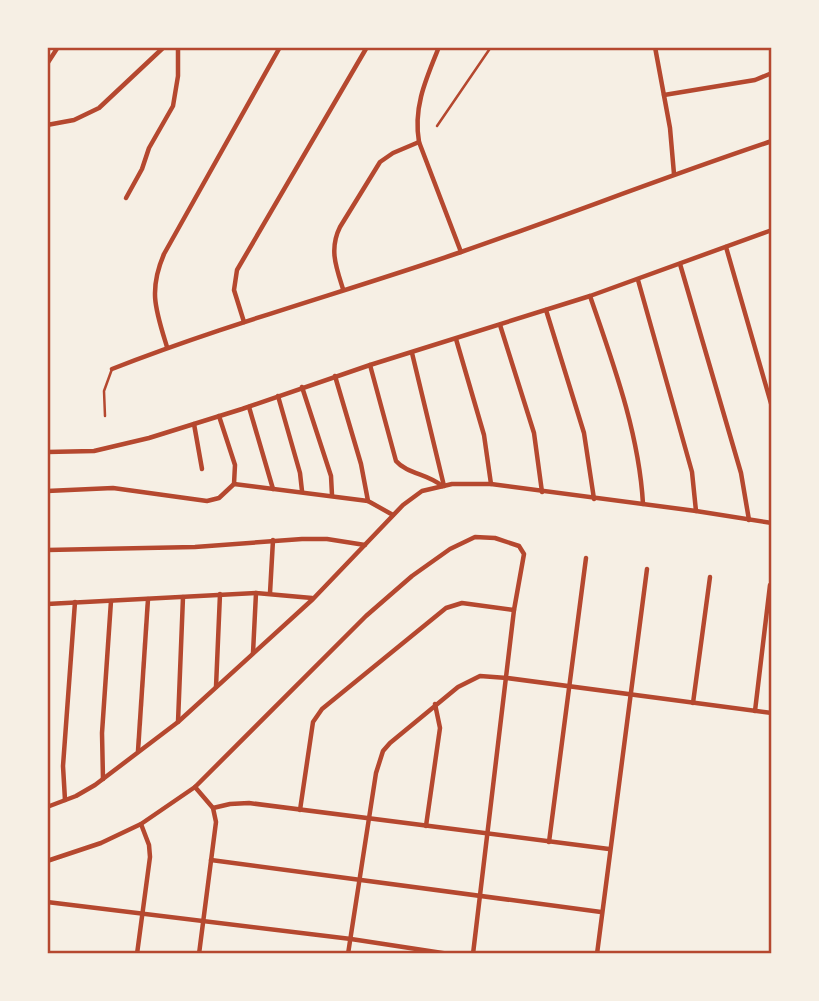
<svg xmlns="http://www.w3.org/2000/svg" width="819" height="1001" font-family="'Fira Sans Condensed',sans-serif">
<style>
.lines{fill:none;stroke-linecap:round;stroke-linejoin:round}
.service{stroke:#b5482f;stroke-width:2.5}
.minor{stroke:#b5482f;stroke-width:4.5}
.neatline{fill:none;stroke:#b5482f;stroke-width:2.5}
</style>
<rect width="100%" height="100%" fill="#f6efe4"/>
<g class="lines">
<g class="service">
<polyline points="437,126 491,47"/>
<polyline points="105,416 104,391 112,369"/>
</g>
<g class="minor">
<path d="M439,47C426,79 413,107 419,142L461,252"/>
<polyline points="655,47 670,128 674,174"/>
<polyline points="47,64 58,47"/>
<polyline points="664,95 755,80 772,73"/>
<polyline points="47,125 74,120 99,108 164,47"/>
<polyline points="126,198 142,169 149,148 173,106 178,76 178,47"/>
<polyline points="726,247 772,407"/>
<polyline points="680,264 741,473 749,520"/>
<polyline points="638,280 692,472 696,511"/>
<path d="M343,289C336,267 329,249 340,227L380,162L393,153L419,142"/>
<path d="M590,296C613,363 639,433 643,504"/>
<polyline points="546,310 584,433 594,499"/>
<polyline points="244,322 234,290 237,270 367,47"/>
<polyline points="500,325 534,433 542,492"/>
<polyline points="456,339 484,435 491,484"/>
<path d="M167,347C156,311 148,291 164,254L280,47"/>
<polyline points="412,353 444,486"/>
<path d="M370,365L396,461C407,474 429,474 442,486"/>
<path d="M112,369C227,324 345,292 461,252C565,216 667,176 772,141"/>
<polyline points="335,376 361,464 368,501 393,515"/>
<polyline points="302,387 331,476 332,495"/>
<polyline points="278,396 300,473 302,491"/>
<polyline points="249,407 273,489"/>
<polyline points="219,416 235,465 234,484"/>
<polyline points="194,424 202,469"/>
<polyline points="47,452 94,451 149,438 242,409 370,365 590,296 772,230"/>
<polyline points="47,491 113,488 207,501 219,498 234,484 368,501"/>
<polyline points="47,550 195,547 302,539 327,539 365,545"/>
<polyline points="270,593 273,540"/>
<polyline points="47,604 256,593 312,598"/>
<polyline points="253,653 256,593"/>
<polyline points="216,687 220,594"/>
<polyline points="693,703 710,577"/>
<polyline points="755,711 770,585"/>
<polyline points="178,722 183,597"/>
<polyline points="138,751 148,599"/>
<polyline points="103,779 102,733 111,601"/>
<polyline points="195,787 213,808 216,822 199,954"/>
<polyline points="65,800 63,766 75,602"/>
<polyline points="47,807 76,796 95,785 178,722 313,599 403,505 422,491 452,484 491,484 696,511 772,523"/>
<polyline points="213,808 230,804 249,803 609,849"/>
<polyline points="300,810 313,722 322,709 446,608 462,603 514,610"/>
<polyline points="426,826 440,728 435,704"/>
<polyline points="549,842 586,558"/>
<polyline points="211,860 601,912"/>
<polyline points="47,861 101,843 141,824 195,787 366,616 412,576 450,549 475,537 495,538 519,546 524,554 514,610 473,954"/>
<polyline points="47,902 351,939 449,954"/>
<polyline points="137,954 150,857 149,845 141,824"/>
<polyline points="348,954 376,773 383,751 390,743 458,687 480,676 507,678 772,713"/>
<polyline points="597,954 647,569"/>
</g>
</g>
<rect width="819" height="1001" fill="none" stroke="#f6efe4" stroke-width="98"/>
<rect x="49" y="49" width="721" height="903" class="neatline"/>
</svg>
